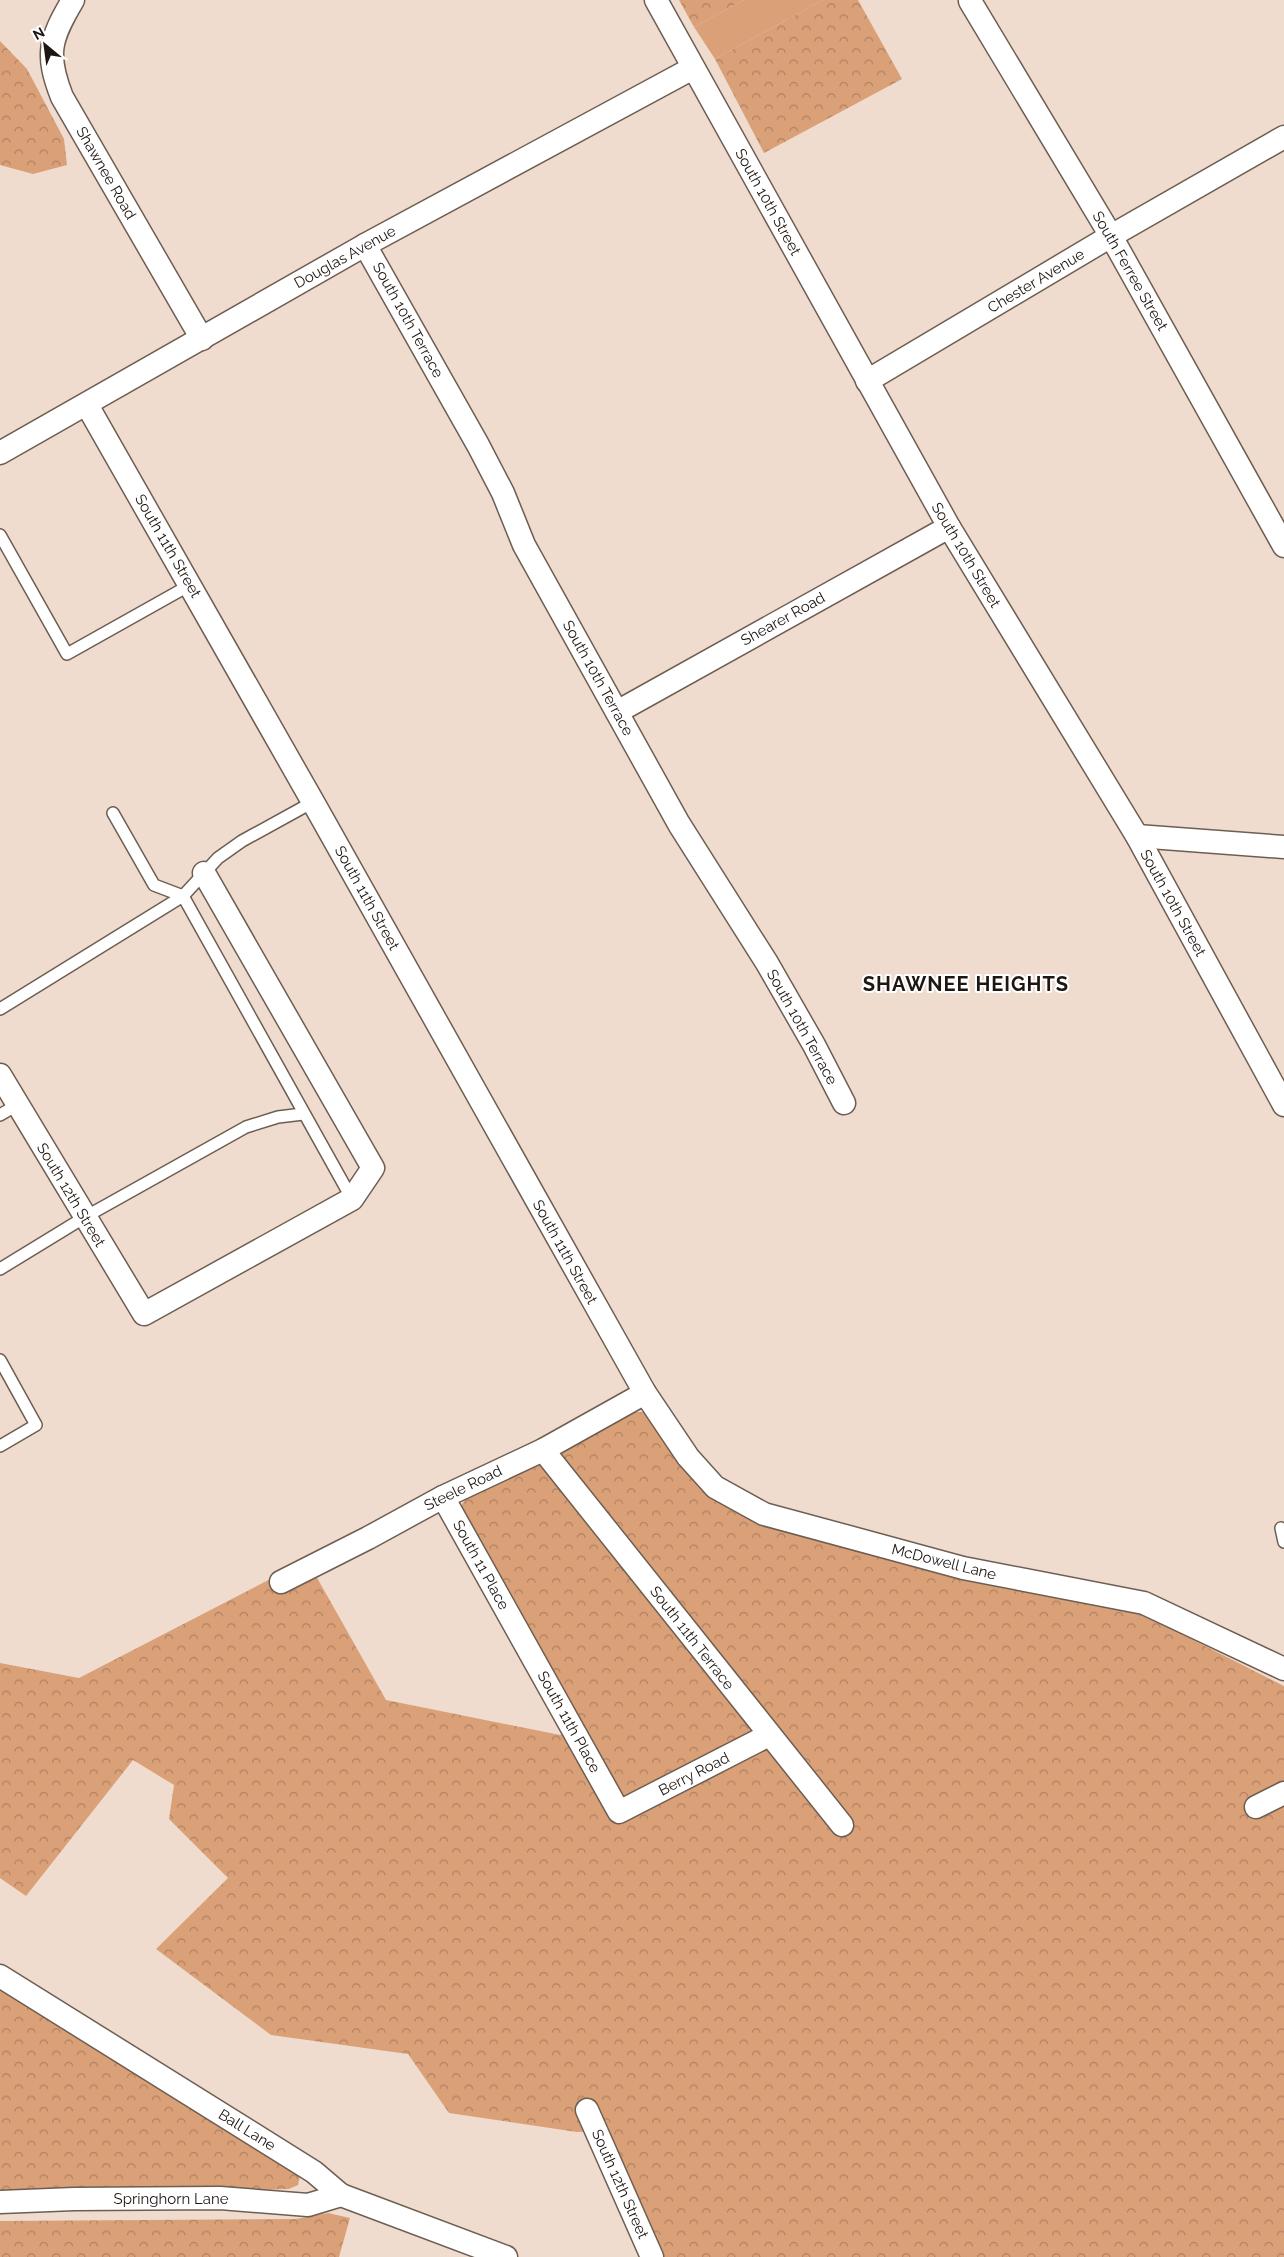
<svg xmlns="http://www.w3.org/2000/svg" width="1284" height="2257" font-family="Raleway,sans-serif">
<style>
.grass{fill:#daa078}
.forest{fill:url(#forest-crowns)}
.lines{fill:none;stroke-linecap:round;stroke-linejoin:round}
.lane-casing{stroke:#6e5e52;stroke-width:14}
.street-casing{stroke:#6e5e52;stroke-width:25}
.lane{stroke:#fff;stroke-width:11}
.street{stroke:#fff;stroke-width:22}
.labels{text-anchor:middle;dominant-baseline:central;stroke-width:4;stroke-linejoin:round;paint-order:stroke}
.street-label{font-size:15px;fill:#1d1612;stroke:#fff}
.district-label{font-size:20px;font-weight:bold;letter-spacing:1px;fill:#1d1612;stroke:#fff}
</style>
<defs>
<pattern id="forest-crowns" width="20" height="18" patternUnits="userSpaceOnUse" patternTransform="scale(1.25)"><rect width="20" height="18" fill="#daa078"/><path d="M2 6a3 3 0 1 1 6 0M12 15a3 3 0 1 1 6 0" fill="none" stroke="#b08161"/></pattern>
</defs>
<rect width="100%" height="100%" fill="#efdccf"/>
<polygon class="grass" points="744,0 823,0 715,59 694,27"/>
<g class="forest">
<polygon points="679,0 744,0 694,27"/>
<polygon points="823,0 858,0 902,79 764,153 715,59"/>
<polygon points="0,41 27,69 64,139 67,165 33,174 0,165"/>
<polygon points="635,1412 644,1412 699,1484 1140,1613 1284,1686 1284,2257 659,2257 603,2131 577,2132 449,2113 408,2054 271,2035 156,1949 228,1878 169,1819 174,1785 133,1760 26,1896 0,1878 0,1663 79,1678 307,1560 386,1700 560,1735 566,1732 462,1511 462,1504 473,1489"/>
<polygon points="0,1985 300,2176 298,2185 289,2189 0,2197"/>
<polygon points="328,2213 350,2218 339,2257 0,2257 0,2221 296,2219"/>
</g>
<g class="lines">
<g class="lane-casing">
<g id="lane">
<polyline points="0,535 67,654 190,585"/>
<polyline points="113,813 154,885 183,896 352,1199"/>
<polyline points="0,1009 183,896 218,858 242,841 313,802"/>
<polyline points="0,1115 17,1105"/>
<polyline points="0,1269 85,1217 246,1127 278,1117 303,1114"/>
<polyline points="0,1360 36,1425 0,1446"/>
<polyline points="1281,1528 1284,1542"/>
</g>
</g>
<g class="street-casing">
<g id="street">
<path d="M73,0C50,39 45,54 62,97L202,339"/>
<polyline points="656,0 949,527 1137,836 1284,1105"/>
<polyline points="970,1 1111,236 1284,546"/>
<polyline points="365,245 478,445 503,493 524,545 679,824 767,963 814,1045 844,1103"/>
<polyline points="867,381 1111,236 1284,137"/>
<polyline points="87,405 313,802 645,1393 688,1457 715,1487 764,1514 963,1568 1144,1603 1284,1669"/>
<polyline points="0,453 365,245 693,68"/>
<polyline points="617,712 949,527"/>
<polyline points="1137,836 1284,847"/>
<polyline points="0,1075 144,1314 352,1199 373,1168 204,873"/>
<polyline points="543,1450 842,1825"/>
<polyline points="443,1497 619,1812 769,1735"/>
<polyline points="281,1582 368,1538 443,1497 543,1450 645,1393"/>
<polyline points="1256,1807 1284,1793"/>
<polyline points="0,1976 314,2172 341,2195 506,2257"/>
<polyline points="587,2110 652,2257"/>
<polyline points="0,2202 74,2199 220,2198 308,2205 341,2195"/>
</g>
</g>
<use href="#lane" class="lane"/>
<use href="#street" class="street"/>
</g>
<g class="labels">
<g class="street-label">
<text transform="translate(106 173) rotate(60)">Shawnee Road</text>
<text transform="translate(768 202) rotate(61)">South 10th Street</text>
<text transform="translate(345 257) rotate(-29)">Douglas Avenue</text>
<text transform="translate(1130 271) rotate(60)">South Ferree Street</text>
<text transform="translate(1036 281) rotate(-31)">Chester Avenue</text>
<text transform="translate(408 320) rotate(61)">South 10th Terrace</text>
<text transform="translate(168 546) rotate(60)">South 11th Street</text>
<text transform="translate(966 555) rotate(59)">South 10th Street</text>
<text transform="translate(783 619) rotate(-29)">Shearer Road</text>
<text transform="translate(598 678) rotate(61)">South 10th Terrace</text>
<text transform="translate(367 898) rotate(61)">South 11th Street</text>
<text transform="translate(1173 903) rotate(61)">South 10th Street</text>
<text transform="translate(802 1027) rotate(61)">South 10th Terrace</text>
<text transform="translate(71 1195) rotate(59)">South 12th Street</text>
<text transform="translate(565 1252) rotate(61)">South 11th Street</text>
<text transform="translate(463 1488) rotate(-26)">Steele Road</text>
<text transform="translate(944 1562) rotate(14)">McDowell Lane</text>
<text transform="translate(481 1565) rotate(61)">South 11 Place</text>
<text transform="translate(692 1638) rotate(52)">South 11th Terrace</text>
<text transform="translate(569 1722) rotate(61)">South 11th Place</text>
<text transform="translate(694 1774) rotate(-27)">Berry Road</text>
<text transform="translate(247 2130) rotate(32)">Ball Lane</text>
<text transform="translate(620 2184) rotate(66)">South 12th Street</text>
<text x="171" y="2199">Springhorn Lane</text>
</g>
<g class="district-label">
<text x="966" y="984">SHAWNEE HEIGHTS</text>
</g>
</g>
<g transform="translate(45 45) rotate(331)" stroke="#ffffff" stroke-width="4" paint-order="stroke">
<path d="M0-4L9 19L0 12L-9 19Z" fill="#1d1612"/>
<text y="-8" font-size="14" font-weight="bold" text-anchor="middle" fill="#1d1612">N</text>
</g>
</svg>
